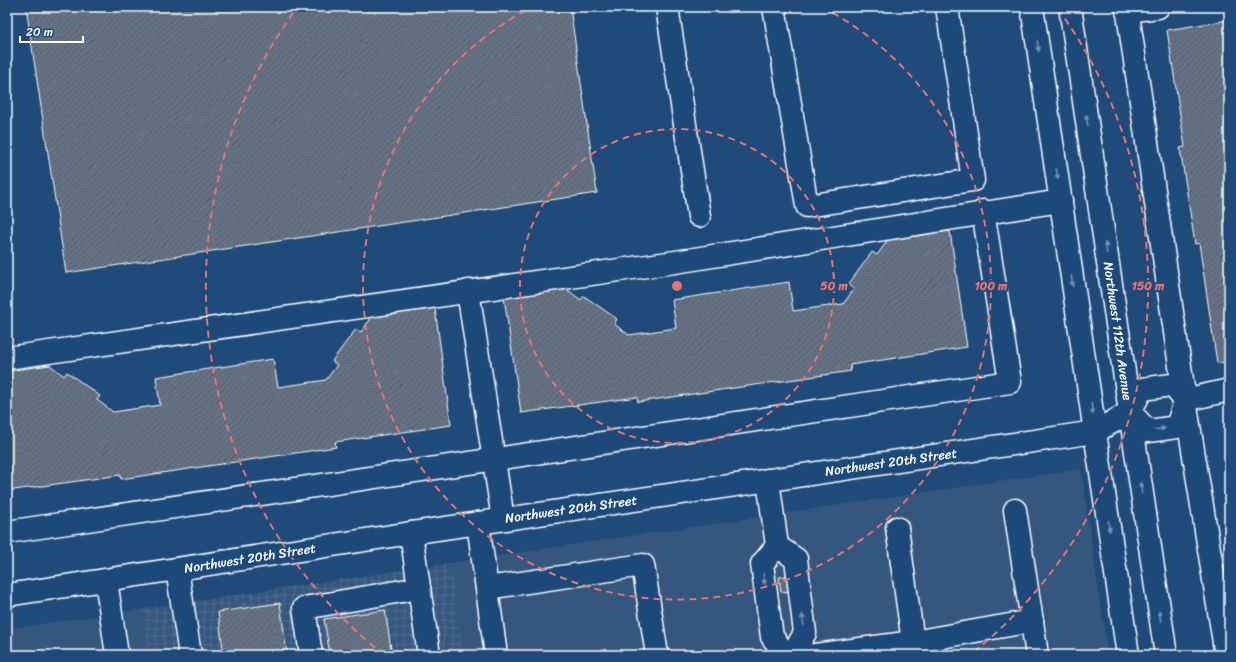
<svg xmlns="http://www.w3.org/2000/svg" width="1236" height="662" font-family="Sriracha,sans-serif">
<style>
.built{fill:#34567d}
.industrial{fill:url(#industrial-grid)}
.building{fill:url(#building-hatch);stroke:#fff}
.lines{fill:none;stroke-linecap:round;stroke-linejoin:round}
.minor-casing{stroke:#fff;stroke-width:25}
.minor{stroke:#1f4a7a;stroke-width:22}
.oneway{fill:#7992af}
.ring{fill:none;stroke:#e47373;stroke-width:2;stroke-dasharray:7 5}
.labels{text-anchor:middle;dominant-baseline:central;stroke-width:4;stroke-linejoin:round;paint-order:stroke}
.street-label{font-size:13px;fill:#fff;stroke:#1f4a7a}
.centre{fill:#e47373;stroke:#1f4a7a;stroke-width:2}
.ring-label{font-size:12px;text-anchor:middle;font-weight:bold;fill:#e47373;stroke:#1f4a7a;stroke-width:4;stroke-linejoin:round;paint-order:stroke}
</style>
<defs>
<pattern id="industrial-grid" width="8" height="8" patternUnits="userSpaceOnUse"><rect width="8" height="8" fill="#34567d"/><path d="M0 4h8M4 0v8" fill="none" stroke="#526f90"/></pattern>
<pattern id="building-hatch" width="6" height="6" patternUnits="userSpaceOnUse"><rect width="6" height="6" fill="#667285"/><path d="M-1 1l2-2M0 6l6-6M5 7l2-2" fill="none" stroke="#585d66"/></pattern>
</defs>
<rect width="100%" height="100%" fill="#1f4a7a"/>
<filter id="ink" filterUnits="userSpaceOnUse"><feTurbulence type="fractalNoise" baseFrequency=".025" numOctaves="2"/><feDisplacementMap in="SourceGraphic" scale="8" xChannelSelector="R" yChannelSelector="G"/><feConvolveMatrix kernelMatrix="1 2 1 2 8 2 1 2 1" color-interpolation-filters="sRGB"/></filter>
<g filter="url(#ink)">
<g class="built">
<polygon points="1081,469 1108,655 463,655 450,563"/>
<polygon points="142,609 149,655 7,655 7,629"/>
</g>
<polygon class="industrial" points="450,563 463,655 149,655 142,609"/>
<g class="building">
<polygon points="26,7 570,7 597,193 66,273"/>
<polygon points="1229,20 1229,362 1217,363 1199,243 1195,244 1180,148 1185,147 1167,30"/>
<polygon points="950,231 967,347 850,365 851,371 638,402 637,397 521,413 504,297 565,288 581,300 584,296 617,319 614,324 629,335 676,328 672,300 789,282 793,311 843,304 854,289 848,285 872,252 877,255 888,240"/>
<polygon points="435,308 451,425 335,442 336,447 121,479 120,475 7,491 7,371 50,365 64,376 67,372 100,396 97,400 113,412 160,405 156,377 273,359 278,387 326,380 337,365 332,361 356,329 361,332 372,317"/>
<polygon points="787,576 789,591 781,592 779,577"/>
<polygon points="280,603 287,655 224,655 218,612"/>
<polygon points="385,610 392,655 330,655 324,619"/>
</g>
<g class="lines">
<g class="minor-casing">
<g id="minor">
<polyline points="667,7 699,216"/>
<polyline points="774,7 807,206 973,180 947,7"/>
<polyline points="1032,7 1128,655"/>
<polyline points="1070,7 1166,655"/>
<polyline points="1127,7 1185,400 1226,655"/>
<polyline points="1127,11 1158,7"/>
<polyline points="468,291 503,519"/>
<polyline points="7,358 675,262 1061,201"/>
<polyline points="1185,400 1229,390"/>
<polyline points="1130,412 1148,431 1177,427 1185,401"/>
<polyline points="1130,412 1142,389 1172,385 1185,400"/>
<polyline points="768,480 777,546 796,559 805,633 792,655"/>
<polyline points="1015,510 1037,655"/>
<polyline points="478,523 496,655"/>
<polyline points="897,528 913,642"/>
<polyline points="7,532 1010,382 983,211"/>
<polyline points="411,533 429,655"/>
<polyline points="777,546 762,564 772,637 787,655"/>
<polyline points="177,569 190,655"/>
<polyline points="106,580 117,655"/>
<polyline points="487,588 643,565 657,655"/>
<polyline points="7,595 411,533 1095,432 1130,412"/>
<polyline points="311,655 304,608 419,588"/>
<polyline points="815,655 913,642 1032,621"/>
</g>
</g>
<use href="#minor" class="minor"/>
</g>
<defs><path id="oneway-solid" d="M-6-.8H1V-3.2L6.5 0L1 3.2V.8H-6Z"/></defs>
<g class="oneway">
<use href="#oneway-solid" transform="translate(1038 46) rotate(82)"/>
<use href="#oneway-solid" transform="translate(1087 120) rotate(-98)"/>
<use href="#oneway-solid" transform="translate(1057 174) rotate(82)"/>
<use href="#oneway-solid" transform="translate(1106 248) rotate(-98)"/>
<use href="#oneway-solid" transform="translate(1072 281) rotate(82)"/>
<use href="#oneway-solid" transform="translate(1092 409) rotate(82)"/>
<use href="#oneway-solid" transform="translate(1160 429) rotate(-8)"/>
<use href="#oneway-solid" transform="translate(1141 488) rotate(-98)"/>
<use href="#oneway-solid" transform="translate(1109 526) rotate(82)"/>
<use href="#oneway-solid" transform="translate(764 579) rotate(83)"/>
<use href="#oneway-solid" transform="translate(1160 616) rotate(-98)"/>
<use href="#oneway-solid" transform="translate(803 620) rotate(-98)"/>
</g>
</g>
<g class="ring">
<circle cx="677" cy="286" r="157"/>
<path d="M822 7A314 314 0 1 1 532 7"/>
<path d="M384 655A471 471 0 0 1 296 9M1058 9A471 471 0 0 1 970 655"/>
</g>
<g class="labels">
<g class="street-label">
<text transform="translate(1118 331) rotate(82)">Northwest 112th Avenue</text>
<text transform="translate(891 462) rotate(-8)">Northwest 20th Street</text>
<text transform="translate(571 509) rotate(-8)">Northwest 20th Street</text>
<text transform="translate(250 558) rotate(-9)">Northwest 20th Street</text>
</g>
</g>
<circle cx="677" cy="286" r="6" class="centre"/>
<g class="ring-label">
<text x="834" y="290">50 m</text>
<text x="991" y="290">100 m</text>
<text x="1148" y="290">150 m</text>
</g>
<rect width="1236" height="662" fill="none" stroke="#1f4a7a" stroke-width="24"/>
<rect x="12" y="12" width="1212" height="638" fill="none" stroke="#fff" stroke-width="1.5" filter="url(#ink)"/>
<path d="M20 36v6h63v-6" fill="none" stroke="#ffffff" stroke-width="2"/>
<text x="26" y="36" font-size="12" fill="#ffffff" stroke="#1f4a7a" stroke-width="3" paint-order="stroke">20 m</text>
</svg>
